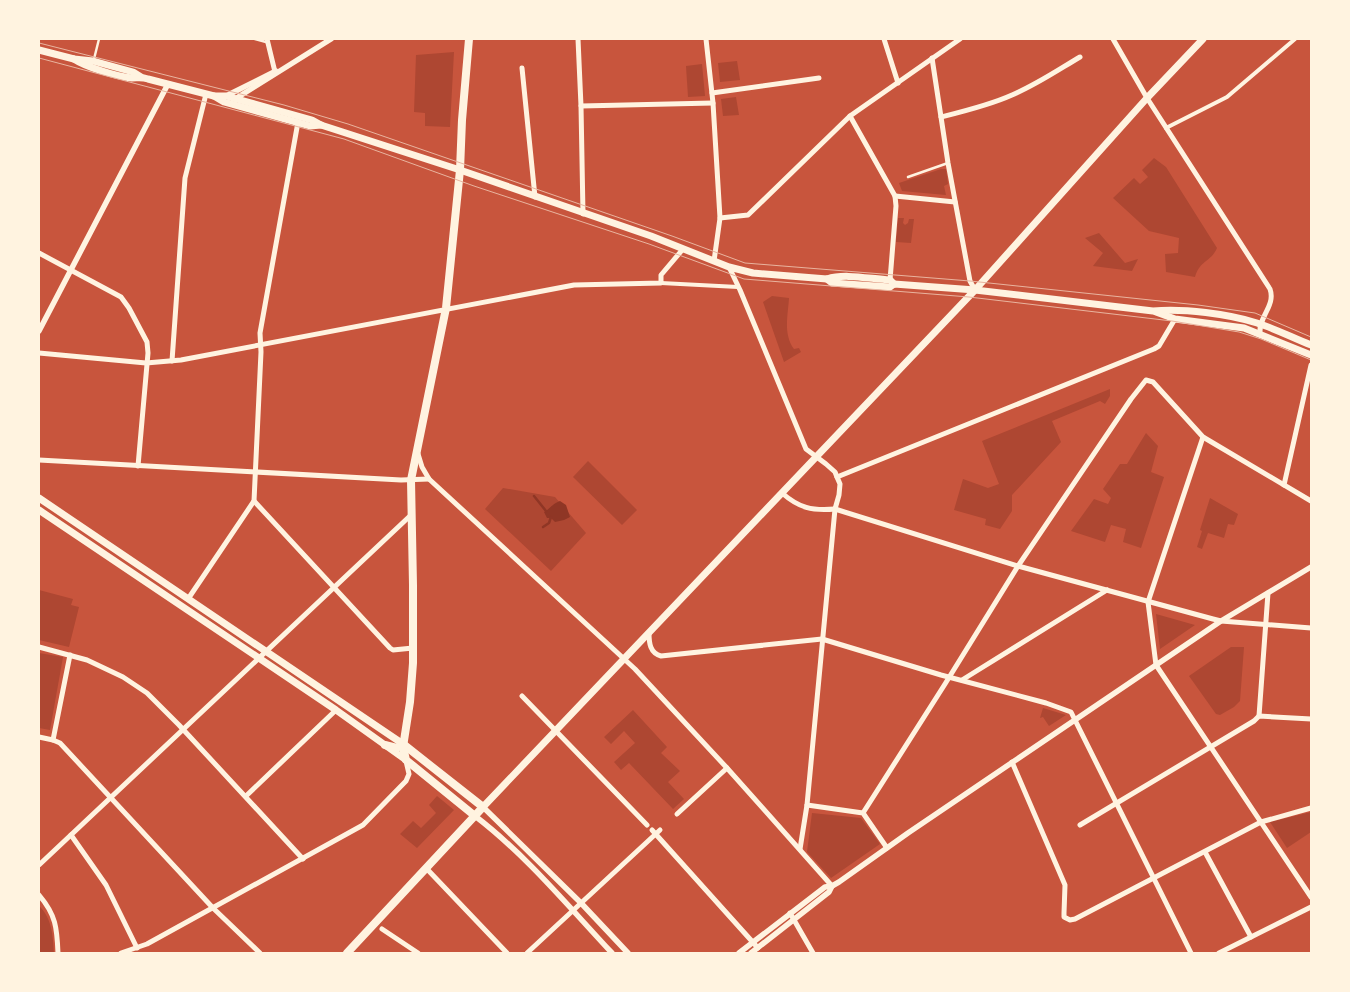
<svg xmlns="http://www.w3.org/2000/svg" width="1350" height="992" font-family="Spectral,serif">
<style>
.green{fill:#ae4732}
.water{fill:#8f3625}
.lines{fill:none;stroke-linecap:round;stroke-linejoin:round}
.stream{stroke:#8f3625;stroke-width:2.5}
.service{stroke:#fff3e0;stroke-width:2.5}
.pedestrian{stroke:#fff3e0;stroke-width:4}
.minor{stroke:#fff3e0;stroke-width:5}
.tertiary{stroke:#fff3e0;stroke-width:5.5}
.secondary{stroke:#fff3e0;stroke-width:7}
.primary{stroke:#fff3e0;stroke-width:8}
.tram{stroke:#e9b49f;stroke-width:1}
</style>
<rect width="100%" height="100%" fill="#c8553d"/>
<g class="green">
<polygon points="454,52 450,127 425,126 425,113 414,112 416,55"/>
<polygon points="737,61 740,80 720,82 718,63"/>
<polygon points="702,64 705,96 688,97 686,66"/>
<polygon points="736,97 739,115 723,116 721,99"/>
<path d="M1154,158L1166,167L1217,248C1211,262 1200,260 1195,277L1166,272L1165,254L1178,253L1179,238L1149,231L1113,198L1134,178L1140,184L1148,177L1142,170Z"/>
<polygon points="941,169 946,169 948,184 944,186 946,195 902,191 899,183"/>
<polygon points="898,218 904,218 903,223 905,225 908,223 909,219 914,219 911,243 896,242"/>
<polygon points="1099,233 1125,263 1138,259 1132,271 1093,266 1103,253 1085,238"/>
<path d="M772,296L789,298C788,315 783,334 794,349L799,348L801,352L784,362L763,302Z"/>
<polygon points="1110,389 1110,396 1105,404 1100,401 1052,421 1061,442 1012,495 1012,511 1000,529 985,525 986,519 954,510 963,479 988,488 999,484 982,441"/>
<polygon points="1146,433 1158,446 1151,472 1164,477 1141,548 1123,542 1126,529 1111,525 1105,542 1071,531 1094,499 1108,504 1111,498 1103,489 1120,464 1127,464"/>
<polygon points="588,461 637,510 622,525 573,477"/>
<polygon points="503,488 555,497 586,533 551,571 485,509"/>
<polygon points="1210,498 1238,514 1234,525 1228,524 1224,538 1208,533 1202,549 1197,547 1202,531 1200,530"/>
<polygon points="39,590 73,599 71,605 79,607 69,647 39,640"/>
<polygon points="1156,614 1195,625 1160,649"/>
<polygon points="1231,647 1244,647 1240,701 1234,707 1220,715 1216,714 1189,676"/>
<polygon points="39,653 63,657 50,730 39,728"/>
<polygon points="1043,708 1066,715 1049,726 1043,717 1040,718"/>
<polygon points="633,710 667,747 661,753 680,771 668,782 684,799 673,809 629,763 621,770 614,762 635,743 624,731 611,744 604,737"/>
<polygon points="437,796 454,810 417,848 400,834 413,821 421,828 436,813 429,805"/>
<polygon points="1311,812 1311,832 1287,848 1270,822"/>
<polygon points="812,813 861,818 880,844 831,878 807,852"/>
<path d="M39,906C52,918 53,936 54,953H39Z"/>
</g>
<path class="water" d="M560,501L566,505L570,517L564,520L555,522L551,518H547L544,512C551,508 552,504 560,501Z"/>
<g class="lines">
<g class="stream">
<polyline points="534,496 546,511"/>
<polyline points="543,527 549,523 551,517"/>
</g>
<g class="service">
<polyline points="255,39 266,42"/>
<polyline points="94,59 99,39"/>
<polyline points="908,177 948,163"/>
</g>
<g class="pedestrian">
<polyline points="1166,128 1227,97 1295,39"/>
<polyline points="661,283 738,287"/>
</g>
<g class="minor">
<polyline points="267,39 275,72"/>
<polyline points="578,39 581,106 583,214"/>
<polyline points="706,39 713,103 720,218 714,261"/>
<polyline points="884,39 898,83"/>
<path d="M1113,39L1147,98L1270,289C1276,306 1258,317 1260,334"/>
<polyline points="932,58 948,163 970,281 975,290"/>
<polyline points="522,68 535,197"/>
<polyline points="712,93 819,78"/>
<polyline points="581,106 713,103"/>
<polyline points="850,116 895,196 896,206 890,280"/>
<path d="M941,117C965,111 990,105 1012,95C1036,85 1058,70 1080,57"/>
<polyline points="895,196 955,202"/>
<polyline points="720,218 748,215 850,116 960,39"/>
<polyline points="39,253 121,297 129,308 147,342 148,353 138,466"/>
<polyline points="729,267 740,290 806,449 826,464 835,472 837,477 840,484 839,495 835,509 807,805 800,849"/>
<polyline points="39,353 146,363 181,360 574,285 661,283 661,275 683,249"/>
<polyline points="172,361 185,178 206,94"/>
<polyline points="1203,437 1148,602 1156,665 1311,897"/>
<polyline points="418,454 422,467 429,479 635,669 727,768 832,886"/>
<polyline points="39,460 401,480 429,479"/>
<polyline points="837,477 1154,349 1159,346 1175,319"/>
<polyline points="1284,485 1311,365"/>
<path d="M782,493C799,508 812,511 835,509L1018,566L1213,619L1221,621L1311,628"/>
<polyline points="254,501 390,648 393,650 413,648"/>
<polyline points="188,599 254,501 261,352 260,333 298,122"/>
<path d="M649,633C649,643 650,653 661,656L822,639L941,675L1046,703L1071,712L1191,953"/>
<polyline points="39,647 87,660 123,677 147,693 179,725 303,859"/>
<polyline points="962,680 1107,590"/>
<polyline points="522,696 647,825"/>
<polyline points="1259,716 1268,593"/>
<polyline points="39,737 53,740 60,743 213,908 260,953"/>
<polyline points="53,740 70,655"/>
<polyline points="1012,762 1065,885 1064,913 1064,917 1070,920 1075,919 1261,822 1311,808"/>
<polyline points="246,796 336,710"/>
<polyline points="807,805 863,813 887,848"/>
<polyline points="863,813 945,684 1018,566 1131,399 1146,380 1153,382 1203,437 1311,501"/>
<polyline points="677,814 727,768"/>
<polyline points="1080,825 1254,721 1259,716 1311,719"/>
<polyline points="652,830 758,948"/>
<polyline points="71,835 106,885 137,948"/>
<polyline points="1205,852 1251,937"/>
<polyline points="39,865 411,515"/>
<polyline points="426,868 507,953"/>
<path d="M39,895C56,915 57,928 58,953"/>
<polyline points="790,913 813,953"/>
<polyline points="382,929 418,953"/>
<polyline points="121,953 147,944 363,825 406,781 409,774 406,761"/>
<polyline points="527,953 660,830"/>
<polyline points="1219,953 1311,907"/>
</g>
<g class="tertiary">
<polyline points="226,96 276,71"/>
<polyline points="235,99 331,39"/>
<polyline points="39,331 168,84"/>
<polyline points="483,807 581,903 628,953"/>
<path d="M475,816C526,855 568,906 612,953"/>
<polyline points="739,953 825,887 832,886 839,882 908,833 1221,621 1311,567"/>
<polyline points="751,953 829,892 832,886"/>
</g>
<g class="secondary">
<polyline points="39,50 74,59 93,61 133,72 141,77"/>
<path d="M74,59C86,67 118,77 132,78C138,78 142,77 148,79L214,96L224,102L310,126L321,125"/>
<path d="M214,96H226L312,120L321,125L460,170L651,236L729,267L753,273L827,279C845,273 870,279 890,280L894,284"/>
<path d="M827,279L832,283L890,287L894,284L975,290L1153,311C1183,308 1229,314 1257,323C1276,329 1293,338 1311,345"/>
<polyline points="1156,312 1175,319 1244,328 1311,355"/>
<polyline points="39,498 403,744"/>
<polyline points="39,510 336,710 406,760"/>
<polyline points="483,807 975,290 1147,98 1203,39"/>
</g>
<g class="primary">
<polyline points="469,39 462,120 460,170 446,308 411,480 413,585 413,663 410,702 403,747 406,760 475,816"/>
<polyline points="385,745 397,748 403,744"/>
<polyline points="347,953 483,807 403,744"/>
</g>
<g class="tram">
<polyline points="39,43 284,105 348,124 672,236 745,263 970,281 1198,305 1255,313 1311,337"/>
<polyline points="39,58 344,139 474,186 649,244 744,279 969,297 1172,321 1239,332 1261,339 1311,360"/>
</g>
</g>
<rect width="1350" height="992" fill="none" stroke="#fff3e0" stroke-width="80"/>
</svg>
